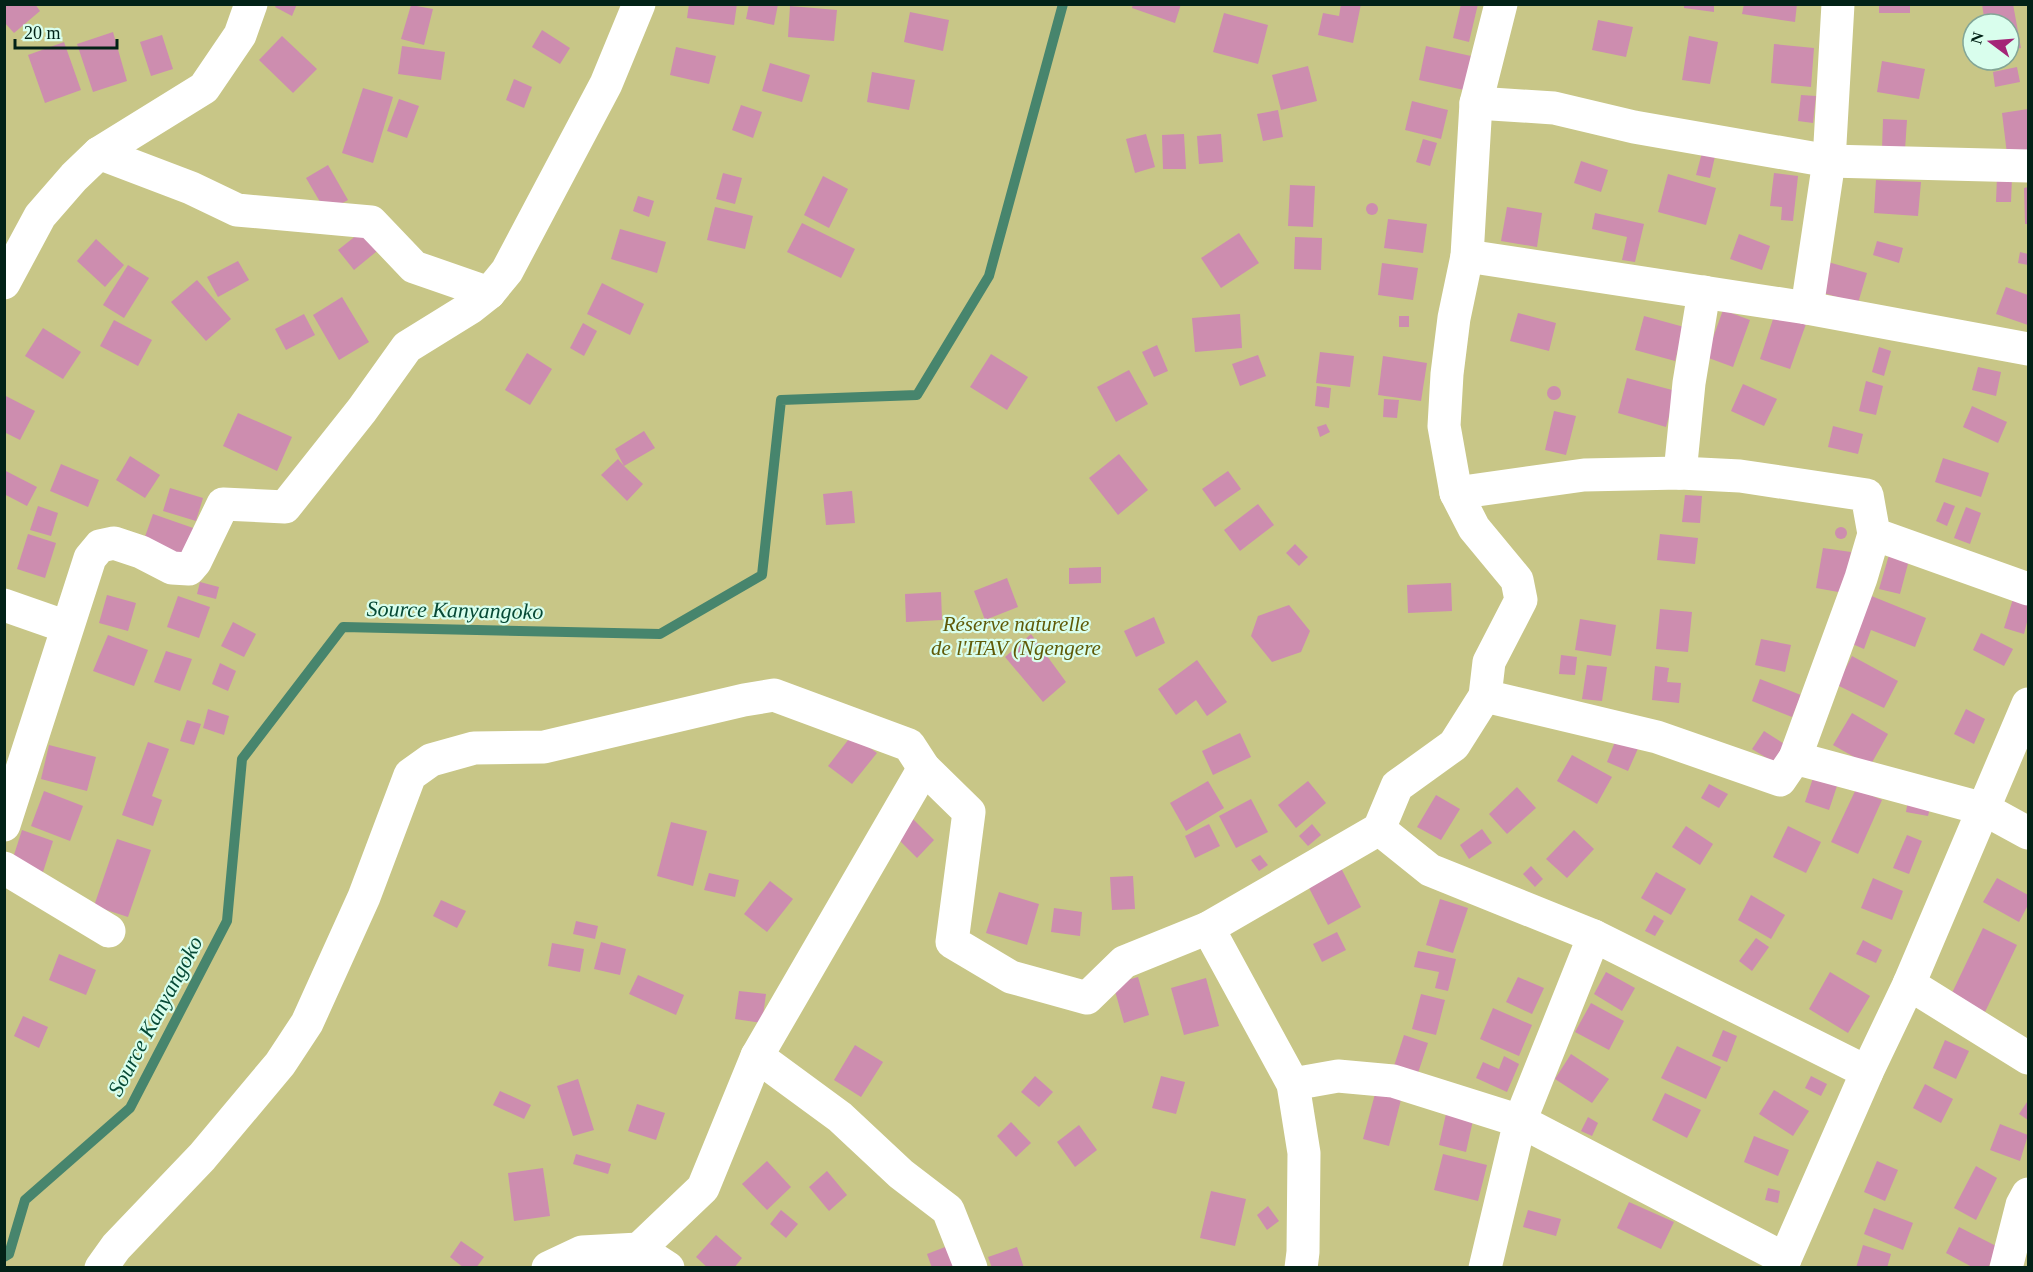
<svg xmlns="http://www.w3.org/2000/svg" width="2033" height="1272" font-family="'Times New Roman',serif">
<style>
.green{fill:#c8c687;fill-rule:evenodd}
.lines{fill:none;stroke-linecap:round;stroke-linejoin:round}
.stream{stroke:#47856d;stroke-width:10}
.building{fill:#cd8daf}
.street{stroke:#fff;stroke-width:33}
.labels{text-anchor:middle;dominant-baseline:central;stroke-width:4.5;stroke-linejoin:round;paint-order:stroke}
.park-label{font-size:21px;font-style:italic;fill:#5f5a07;stroke:#d9feed}
.water-label{font-size:22px;font-style:italic;fill:#064935;stroke:#d9feed}
</style>
<rect width="100%" height="100%" fill="#88eac3"/>
<path class="green" d="M5,5H2028V1267H5ZM1973,24H2009V60H1973Z"/>
<g class="lines">
<polyline class="stream" points="4,1257 9,1254 25,1200 130,1108 227,921 242,759 343,627 660,634 762,575 781,400 917,395 989,276 1063,4"/>
</g>
<g class="building">
<polygon points="4,4 35,4 40,11 14,33 4,22"/>
<polygon points="277,4 297,4 292,16 275,7"/>
<polygon points="689,4 737,4 734,25 687,18"/>
<polygon points="749,4 778,4 774,25 746,19"/>
<polygon points="1133,4 1181,4 1175,23 1132,8"/>
<polygon points="1341,4 1361,4 1353,43 1318,35 1323,13 1339,16"/>
<polygon points="1461,4 1478,4 1469,42 1453,38"/>
<polygon points="1684,4 1714,4 1714,12 1684,8"/>
<polygon points="1744,4 1797,4 1795,22 1742,14"/>
<rect x="1879" y="4" width="31" height="9"/>
<polygon points="1982,4 2013,4 2021,48 2009,50 2009,24 1985,24"/>
<polygon points="411,5 433,9 424,45 401,39"/>
<polygon points="790,6 837,10 834,41 788,37"/>
<polygon points="910,12 949,20 943,51 904,42"/>
<polygon points="1224,13 1268,25 1258,64 1213,52"/>
<polygon points="1598,20 1633,27 1626,57 1592,50"/>
<polygon points="542,30 570,48 560,64 532,47"/>
<polygon points="113,32 127,81 93,92 77,44"/>
<polygon points="162,35 173,69 151,76 140,42"/>
<polygon points="282,36 317,69 293,93 259,60"/>
<polygon points="1689,36 1718,42 1710,84 1682,80"/>
<polygon points="64,42 81,90 45,103 28,55"/>
<polygon points="1774,44 1814,48 1811,87 1771,83"/>
<polygon points="402,46 445,52 441,80 398,74"/>
<polygon points="1426,46 1471,56 1464,90 1419,80"/>
<polygon points="676,47 716,56 709,84 670,75"/>
<polygon points="1882,61 1925,69 1919,99 1877,92"/>
<polygon points="770,63 810,75 802,102 762,91"/>
<polygon points="1308,66 1317,101 1281,110 1272,75"/>
<polygon points="2017,67 2020,82 1995,87 1993,72"/>
<polygon points="872,72 915,80 909,110 867,102"/>
<polygon points="514,79 532,87 524,108 506,100"/>
<polygon points="363,88 393,97 373,163 342,153"/>
<polygon points="1801,95 1816,96 1813,123 1798,121"/>
<polygon points="399,99 419,106 407,138 387,131"/>
<polygon points="1412,101 1448,110 1441,139 1405,130"/>
<polygon points="741,105 762,112 753,138 732,130"/>
<polygon points="2028,109 2028,151 2007,154 2002,113"/>
<polygon points="1278,110 1283,137 1263,141 1257,114"/>
<polygon points="1883,119 1907,120 1905,150 1882,149"/>
<polygon points="1146,134 1155,167 1135,173 1126,139"/>
<polygon points="1184,134 1186,169 1163,169 1162,135"/>
<polygon points="1221,134 1223,162 1199,164 1197,136"/>
<polygon points="1423,139 1437,143 1430,166 1416,162"/>
<polygon points="1703,149 1716,152 1710,178 1696,175"/>
<polygon points="1581,161 1608,170 1601,192 1574,183"/>
<polygon points="328,165 348,200 326,212 306,178"/>
<polygon points="723,173 742,178 735,204 716,199"/>
<polygon points="1774,173 1798,176 1793,221 1781,220 1782,207 1770,206"/>
<polygon points="1668,174 1716,188 1706,225 1658,212"/>
<polygon points="823,176 848,189 829,228 804,215"/>
<polygon points="1997,176 2012,177 2011,202 1996,202"/>
<polygon points="1876,180 1921,182 1918,216 1874,213"/>
<polygon points="1290,185 1315,186 1313,227 1288,226"/>
<polygon points="2028,187 2028,224 2025,224 2024,188"/>
<polygon points="638,196 654,201 649,217 633,211"/>
<circle cx="1372" cy="209" r="6"/>
<polygon points="715,207 753,216 745,249 707,240"/>
<polygon points="1507,207 1542,213 1537,247 1501,241"/>
<polygon points="1595,213 1644,224 1635,262 1622,260 1627,237 1592,229"/>
<polygon points="1388,219 1427,224 1423,253 1384,248"/>
<polygon points="802,223 855,249 841,278 787,252"/>
<polygon points="367,227 382,247 354,270 338,250"/>
<polygon points="620,229 666,242 657,273 611,259"/>
<polygon points="1239,233 1259,263 1221,288 1201,258"/>
<polygon points="1739,234 1770,246 1762,270 1730,259"/>
<polygon points="1295,237 1322,238 1321,270 1294,269"/>
<polygon points="96,239 124,265 105,287 77,261"/>
<polygon points="1877,241 1903,248 1899,263 1873,255"/>
<polygon points="2020,252 2028,254 2028,265 2018,263"/>
<polygon points="238,261 249,280 218,297 207,277"/>
<polygon points="1828,262 1867,273 1858,303 1820,292"/>
<polygon points="1382,263 1418,268 1413,300 1378,295"/>
<polygon points="128,265 149,278 124,318 103,305"/>
<polygon points="197,280 231,319 206,341 171,302"/>
<polygon points="602,283 644,304 630,335 587,314"/>
<polygon points="2006,287 2028,295 2028,325 1996,314"/>
<polygon points="342,297 369,342 339,360 313,315"/>
<polygon points="1723,310 1750,320 1733,367 1706,357"/>
<polygon points="1518,313 1556,323 1549,351 1510,341"/>
<polygon points="1775,313 1806,324 1790,369 1760,359"/>
<polygon points="304,314 315,335 286,350 275,329"/>
<polygon points="1240,314 1242,348 1195,352 1192,318"/>
<rect x="1399" y="316" width="10" height="11"/>
<polygon points="1644,316 1684,327 1675,361 1635,350"/>
<polygon points="114,320 152,340 138,366 100,346"/>
<polygon points="583,323 597,331 584,356 570,348"/>
<polygon points="43,328 81,352 63,379 25,356"/>
<polygon points="1157,345 1168,371 1154,377 1142,352"/>
<polygon points="1879,347 1891,351 1884,376 1872,372"/>
<polygon points="1320,352 1354,356 1350,387 1316,383"/>
<polygon points="527,353 552,369 530,405 505,390"/>
<polygon points="991,354 1028,377 1007,410 970,387"/>
<polygon points="1258,355 1266,376 1240,386 1232,364"/>
<polygon points="1383,356 1427,363 1421,401 1378,395"/>
<polygon points="1978,367 2001,372 1996,396 1972,390"/>
<polygon points="1129,370 1148,404 1116,422 1097,387"/>
<polygon points="1627,378 1676,391 1666,427 1618,413"/>
<polygon points="1866,381 1883,386 1876,415 1859,411"/>
<polygon points="1743,384 1777,399 1764,426 1731,411"/>
<polygon points="1317,386 1331,388 1329,408 1315,406"/>
<circle cx="1554" cy="393" r="7"/>
<polygon points="4,395 35,411 20,440 4,432"/>
<polygon points="1384,399 1399,400 1397,418 1383,417"/>
<polygon points="1972,406 2007,422 1998,443 1963,427"/>
<polygon points="1554,411 1576,416 1566,455 1545,450"/>
<polygon points="238,413 292,437 277,471 223,446"/>
<polygon points="1326,424 1330,432 1320,437 1317,427"/>
<polygon points="1833,426 1863,434 1858,454 1828,447"/>
<polygon points="644,431 655,448 624,466 643,484 627,501 601,475 618,459 624,466 615,449"/>
<polygon points="1119,454 1148,490 1118,515 1089,478"/>
<polygon points="130,456 160,475 145,498 116,480"/>
<polygon points="1943,458 1989,473 1981,497 1935,482"/>
<polygon points="61,464 99,480 88,507 50,491"/>
<polygon points="4,470 37,487 27,506 4,494"/>
<polygon points="1228,471 1241,489 1215,507 1202,489"/>
<polygon points="170,488 203,498 196,521 163,511"/>
<polygon points="852,491 855,523 826,525 823,494"/>
<polygon points="1685,495 1702,496 1700,523 1682,522"/>
<polygon points="1944,502 1955,506 1947,526 1936,521"/>
<polygon points="1258,504 1274,525 1240,551 1224,530"/>
<polygon points="38,506 58,513 51,536 30,530"/>
<polygon points="1966,507 1981,513 1970,544 1954,538"/>
<polygon points="153,514 196,529 184,563 141,548"/>
<circle cx="1841" cy="533" r="6"/>
<polygon points="28,534 56,543 45,578 17,569"/>
<polygon points="1660,534 1698,538 1695,564 1657,560"/>
<polygon points="1295,544 1308,557 1299,566 1286,553"/>
<polygon points="1823,548 1851,552 1844,593 1816,588"/>
<polygon points="1889,555 1909,560 1900,594 1879,589"/>
<polygon points="1101,567 1101,583 1069,584 1069,568"/>
<polygon points="1007,578 1018,607 985,620 974,591"/>
<polygon points="200,582 219,587 216,599 197,594"/>
<polygon points="1451,583 1452,611 1408,613 1407,585"/>
<polygon points="941,592 942,620 906,622 905,594"/>
<polygon points="107,595 136,603 128,631 99,623"/>
<polygon points="1869,595 1926,618 1915,647 1871,630 1864,649 1850,643"/>
<polygon points="178,596 210,607 199,638 167,627"/>
<polygon points="2013,599 2028,604 2028,618 2024,634 2004,628"/>
<polygon points="1289,605 1310,631 1301,652 1272,662 1251,636 1258,616"/>
<polygon points="1660,609 1692,612 1688,652 1656,649"/>
<polygon points="1154,617 1165,643 1136,657 1124,631"/>
<polygon points="1580,619 1616,625 1611,656 1575,650"/>
<polygon points="233,622 256,634 244,657 221,646"/>
<polygon points="1981,633 2013,649 2004,666 1973,650"/>
<polygon points="1031,634 1066,682 1043,702 1005,657"/>
<polygon points="108,635 148,650 134,686 93,671"/>
<polygon points="1761,639 1791,645 1785,672 1755,665"/>
<polygon points="166,651 192,659 180,691 154,682"/>
<polygon points="1561,655 1577,657 1575,675 1559,674"/>
<polygon points="1852,656 1898,681 1884,708 1837,685"/>
<polygon points="1197,660 1227,702 1207,716 1196,700 1176,715 1158,689"/>
<polygon points="220,663 236,671 228,691 212,684"/>
<polygon points="1587,665 1607,667 1602,701 1582,699"/>
<polygon points="1655,666 1669,668 1667,682 1681,683 1679,703 1652,700"/>
<polygon points="1760,679 1801,695 1792,717 1752,701"/>
<polygon points="208,709 229,716 224,735 203,728"/>
<polygon points="1966,709 1985,719 1974,744 1954,734"/>
<polygon points="1852,713 1888,734 1870,766 1833,745"/>
<polygon points="187,720 201,724 194,745 180,741"/>
<polygon points="1764,731 1786,745 1775,763 1752,749"/>
<polygon points="1240,733 1251,757 1213,775 1202,751"/>
<polygon points="1618,734 1640,744 1628,771 1607,762"/>
<polygon points="852,735 877,753 852,784 828,766"/>
<polygon points="148,742 169,749 152,796 162,800 153,826 122,815"/>
<polygon points="49,745 96,757 87,791 41,779"/>
<polygon points="1572,755 1612,777 1597,804 1557,781"/>
<polygon points="1815,772 1839,780 1829,810 1805,802"/>
<polygon points="1208,781 1224,808 1186,831 1170,803"/>
<polygon points="1308,781 1326,803 1296,828 1278,805"/>
<polygon points="1709,784 1728,794 1719,808 1701,798"/>
<polygon points="1517,787 1536,808 1507,834 1489,814"/>
<polygon points="1856,789 1882,800 1858,854 1831,842"/>
<polygon points="44,791 83,806 70,841 31,826"/>
<polygon points="1436,795 1460,809 1441,840 1417,827"/>
<polygon points="1251,799 1268,832 1236,848 1219,816"/>
<polygon points="1908,800 1931,804 1928,816 1906,812"/>
<polygon points="911,817 934,840 917,858 894,835"/>
<polygon points="671,822 707,831 693,886 657,876"/>
<polygon points="1209,824 1220,846 1195,858 1185,836"/>
<polygon points="1312,824 1321,835 1308,846 1299,836"/>
<polygon points="1686,826 1713,844 1700,865 1672,847"/>
<polygon points="1788,826 1821,842 1806,873 1773,857"/>
<polygon points="1482,829 1492,843 1469,859 1460,845"/>
<polygon points="22,830 53,841 43,872 12,861"/>
<polygon points="1574,830 1594,849 1567,878 1546,859"/>
<polygon points="1907,835 1922,841 1909,874 1893,868"/>
<polygon points="117,839 151,850 128,917 94,906"/>
<polygon points="1260,855 1268,865 1259,871 1251,860"/>
<polygon points="1340,866 1361,907 1328,925 1307,884"/>
<polygon points="1531,866 1543,879 1535,887 1523,874"/>
<polygon points="1656,872 1686,889 1671,915 1641,898"/>
<polygon points="709,873 739,880 735,897 704,890"/>
<polygon points="1133,876 1135,909 1112,910 1110,877"/>
<polygon points="1873,878 1903,891 1892,920 1861,908"/>
<polygon points="1997,878 2028,895 2028,905 2019,922 1983,902"/>
<polygon points="770,881 793,899 767,932 744,914"/>
<polygon points="999,892 1039,904 1027,945 986,933"/>
<polygon points="1751,895 1785,915 1771,939 1738,920"/>
<polygon points="1440,899 1468,908 1453,953 1426,945"/>
<polygon points="441,900 466,911 457,928 433,916"/>
<polygon points="1054,908 1082,912 1080,936 1051,932"/>
<polygon points="1654,915 1664,921 1655,936 1645,931"/>
<polygon points="576,921 598,926 595,939 573,934"/>
<polygon points="1983,928 2017,945 1985,1012 1951,995"/>
<polygon points="1337,932 1346,950 1322,962 1313,944"/>
<polygon points="1756,938 1769,947 1752,971 1739,961"/>
<polygon points="1863,940 1882,950 1876,963 1856,954"/>
<polygon points="601,942 626,949 620,975 594,969"/>
<polygon points="552,943 584,949 580,972 548,966"/>
<polygon points="1418,951 1456,959 1448,991 1435,988 1439,972 1414,967"/>
<polygon points="59,954 96,970 86,995 49,980"/>
<polygon points="1606,972 1635,988 1622,1011 1594,994"/>
<polygon points="1830,972 1870,996 1848,1033 1809,1009"/>
<polygon points="638,975 684,995 676,1015 629,994"/>
<polygon points="1138,977 1149,1015 1124,1023 1113,984"/>
<polygon points="1518,977 1544,988 1532,1014 1506,1002"/>
<polygon points="1206,978 1219,1026 1184,1035 1171,988"/>
<polygon points="739,991 766,994 762,1023 735,1019"/>
<polygon points="1421,994 1445,1000 1436,1035 1412,1029"/>
<polygon points="1591,1003 1624,1021 1609,1050 1575,1032"/>
<polygon points="1493,1008 1532,1025 1519,1056 1480,1039"/>
<polygon points="23,1016 48,1027 39,1048 14,1036"/>
<polygon points="1723,1030 1737,1036 1727,1062 1712,1056"/>
<polygon points="1404,1035 1428,1043 1418,1073 1394,1066"/>
<polygon points="1945,1040 1969,1051 1956,1079 1933,1068"/>
<polygon points="855,1045 883,1062 861,1097 834,1080"/>
<polygon points="1677,1046 1721,1067 1706,1099 1661,1078"/>
<polygon points="1571,1054 1609,1079 1592,1103 1555,1079"/>
<polygon points="1504,1056 1519,1064 1507,1092 1476,1078 1483,1062 1499,1069"/>
<polygon points="1035,1076 1053,1092 1039,1107 1021,1092"/>
<polygon points="1161,1076 1185,1082 1176,1114 1152,1108"/>
<polygon points="1811,1076 1827,1084 1821,1096 1805,1088"/>
<polygon points="578,1079 594,1130 573,1136 557,1086"/>
<polygon points="1925,1084 1953,1099 1941,1123 1913,1108"/>
<polygon points="1376,1090 1402,1096 1389,1146 1363,1139"/>
<polygon points="1774,1090 1809,1111 1793,1136 1759,1114"/>
<polygon points="500,1091 531,1105 524,1119 493,1105"/>
<polygon points="1665,1093 1701,1110 1687,1138 1652,1120"/>
<polygon points="2027,1102 2028,1103 2028,1120 2019,1114"/>
<polygon points="637,1104 665,1113 656,1140 628,1131"/>
<polygon points="1446,1114 1473,1120 1466,1152 1439,1145"/>
<polygon points="1588,1117 1598,1123 1592,1136 1581,1131"/>
<polygon points="1011,1122 1031,1143 1016,1157 997,1136"/>
<polygon points="2000,1124 2028,1135 2020,1161 1990,1150"/>
<polygon points="1079,1125 1097,1150 1075,1167 1057,1142"/>
<polygon points="1754,1136 1789,1150 1778,1176 1744,1162"/>
<polygon points="576,1154 611,1164 608,1174 573,1164"/>
<polygon points="1443,1154 1487,1165 1478,1201 1434,1190"/>
<polygon points="767,1161 791,1187 767,1210 742,1184"/>
<polygon points="1877,1161 1898,1170 1885,1201 1864,1192"/>
<polygon points="1976,1166 1997,1178 1976,1220 1954,1208"/>
<polygon points="543,1168 550,1216 514,1221 508,1173"/>
<polygon points="827,1171 847,1195 829,1211 809,1187"/>
<polygon points="1768,1188 1780,1191 1778,1203 1765,1200"/>
<polygon points="1211,1191 1246,1199 1235,1246 1200,1238"/>
<polygon points="1629,1202 1674,1222 1661,1249 1617,1228"/>
<polygon points="1268,1206 1279,1221 1267,1230 1257,1215"/>
<polygon points="1874,1208 1913,1223 1903,1250 1864,1234"/>
<polygon points="781,1210 798,1224 786,1238 770,1224"/>
<polygon points="1528,1210 1561,1219 1556,1236 1523,1227"/>
<polygon points="1959,1227 1998,1247 1988,1268 1974,1268 1946,1253"/>
<polygon points="716,1235 742,1258 734,1268 708,1268 696,1257"/>
<polygon points="461,1241 484,1257 476,1268 464,1268 450,1257"/>
<polygon points="953,1244 961,1268 932,1268 927,1254"/>
<polygon points="1863,1245 1891,1254 1887,1268 1856,1268"/>
<polygon points="1017,1247 1024,1268 992,1268 988,1257"/>
</g>
<g class="lines">
<g class="street">
<polyline points="1476,103 1554,108 1634,127 1829,161 2028,166"/>
<polyline points="99,153 191,188 237,210 371,222 414,267 489,293"/>
<polyline points="1467,256 1807,308 2028,349"/>
<polyline points="4,283 40,216 74,177 99,153 204,88 240,35 251,4"/>
<polyline points="1807,308 1829,161 1838,4"/>
<polyline points="1680,473 1689,383 1704,292"/>
<polyline points="1456,493 1584,475 1680,473 1740,476 1867,495 1874,534 2028,589"/>
<polyline points="4,605 67,627"/>
<polyline points="1485,696 1657,737 1780,780 1795,758 1984,809 2028,833"/>
<polyline points="1795,758 1861,578 1874,534"/>
<polyline points="4,825 90,558 100,546 114,543 141,552 172,568 189,569 195,562 223,504 285,507 362,410 407,347 470,308 489,293 507,271 606,84 639,4"/>
<polyline points="1379,829 1430,870 1594,936 1867,1072"/>
<polyline points="4,868 109,931"/>
<polyline points="1208,928 1293,1084 1304,1153 1303,1252 1301,1268"/>
<polyline points="1909,984 2028,1058"/>
<polyline points="757,1056 840,1117 901,1174 948,1210 971,1268"/>
<polyline points="1293,1084 1338,1076 1393,1081 1520,1121 1785,1259"/>
<polyline points="101,1268 116,1247 202,1157 280,1064 307,1023 364,897 410,775 431,760 474,748 544,747 744,700 774,695 909,745 924,768 969,812 952,942 1011,977 1087,998 1124,962 1208,928 1379,829 1397,786 1454,745 1485,696 1489,662 1521,600 1517,580 1474,528 1456,493 1444,426 1447,374 1454,318 1467,256 1476,103 1501,4"/>
<polyline points="548,1268 582,1252 639,1249 668,1268"/>
<polyline points="632,1268 639,1249 703,1188 757,1056 924,768"/>
<polyline points="1485,1268 1520,1121 1594,936"/>
<polyline points="1781,1268 1867,1072 1909,984 2028,704"/>
<polyline points="2006,1268 2022,1205 2028,1194"/>
</g>
</g>
<g class="labels">
<g class="park-label">
<text x="1016" y="624">Réserve naturelle<tspan x="1016" dy="24">de l'ITAV (Ngengere</tspan></text>
</g>
<g class="water-label">
<text transform="translate(455 610) rotate(1)">Source Kanyangoko</text>
<text transform="translate(155 1016) rotate(-62)">Source Kanyangoko</text>
</g>
</g>
<rect width="2033" height="1272" fill="none" stroke="#022217" stroke-width="12"/>
<g transform="translate(1991 42) rotate(286)"><circle r="28" fill="#d9feed" stroke="#83a697" stroke-width="1.5"/>
<path d="M0-4.5L10 22L0 15L-10 22Z" fill="#a42577"/>
<text y="-9" font-size="16" font-weight="bold" text-anchor="middle" fill="#022217">N</text>
</g>
<path d="M15 39v9h102v-9" fill="none" stroke="#022217" stroke-width="3"/>
<text x="24" y="39" font-size="18" fill="#022217" stroke="#d9feed" stroke-width="4.5" paint-order="stroke">20 m</text>
</svg>
